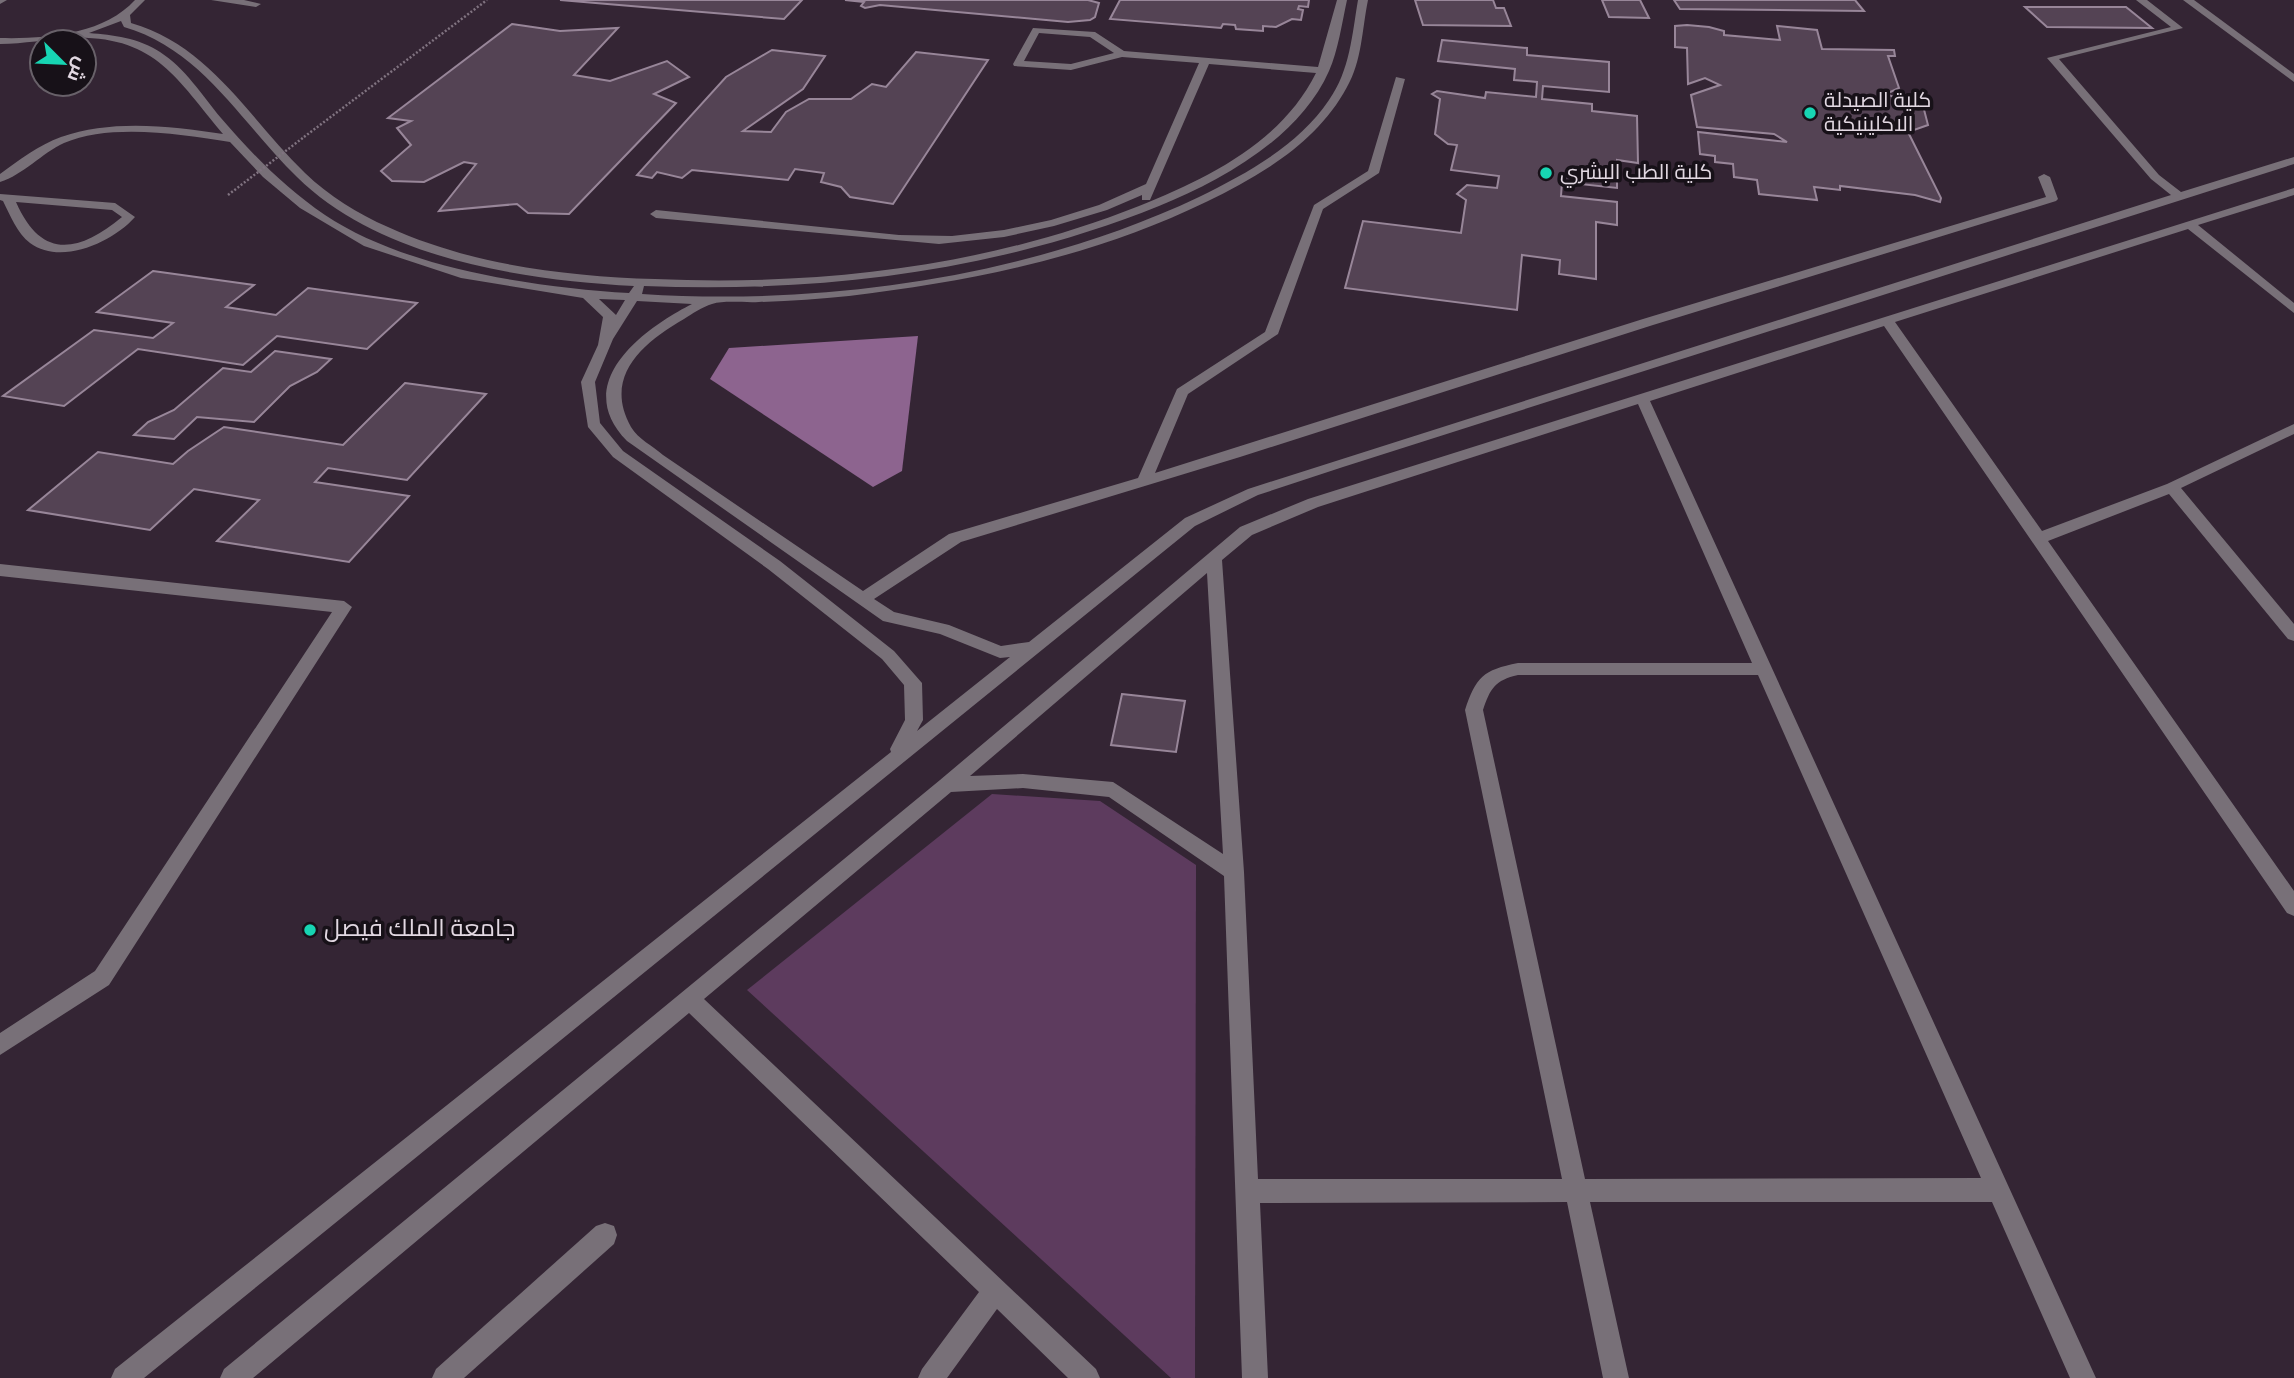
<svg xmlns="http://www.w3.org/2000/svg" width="2294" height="1378" font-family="Overpass,Cairo,sans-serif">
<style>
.green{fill:#5d3b5e}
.water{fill:#8d648f}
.building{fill:#544354;stroke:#988699;stroke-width:2}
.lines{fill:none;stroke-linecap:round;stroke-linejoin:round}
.path{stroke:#807380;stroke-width:2.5;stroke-dasharray:2 2;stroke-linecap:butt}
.minor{fill:#787078;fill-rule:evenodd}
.path-bridge{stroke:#807380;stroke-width:2.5;stroke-dasharray:2 2;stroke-linecap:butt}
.poi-dot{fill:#17d5b3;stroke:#171118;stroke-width:2.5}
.labels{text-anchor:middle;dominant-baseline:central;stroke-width:7;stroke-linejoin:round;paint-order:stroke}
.far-poi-label{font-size:21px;fill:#e2d8e2;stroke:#171118;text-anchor:start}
.poi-label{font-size:24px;fill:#e2d8e2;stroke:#171118;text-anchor:start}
</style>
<rect width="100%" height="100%" fill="#342534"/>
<polygon class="green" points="992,794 1100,801 1196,865 1195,1378 1171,1378 747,990"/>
<polygon class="water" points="918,336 902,471 873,487 710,379 729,348"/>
<g class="building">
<polygon points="560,0 802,0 784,19"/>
<polygon points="845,0 1088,0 1099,3 1095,17 1090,20 1068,22 880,5 865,8 861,6 864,2"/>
<polygon points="1120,0 1309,0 1308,7 1299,6 1298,9 1303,10 1301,20 1292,19 1276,27 1263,26 1263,31 1236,29 1235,25 1223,24 1221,28 1110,19"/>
<polygon points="1415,0 1493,0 1496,8 1504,8 1511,26 1423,25"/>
<polygon points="1602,0 1640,0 1649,18 1609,17"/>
<polygon points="1674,0 1855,0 1864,11 1680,9"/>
<polygon points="2025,7 2126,7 2152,28 2047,27"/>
<polygon points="512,24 560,31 618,28 574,75 610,81 667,61 689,77 654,94 676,103 569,214 528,213 517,204 439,211 476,164 464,162 424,182 392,181 381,171 411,145 397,128 411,121 388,118"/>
<polygon points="1687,25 1709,27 1724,31 1724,35 1780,40 1777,26 1817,30 1822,49 1894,50 1895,56 1888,56 1899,88 1886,94 1904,101 1920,94 1928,125 1908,132 1941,198 1940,202 1915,195 1840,186 1840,190 1814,187 1817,200 1759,194 1757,180 1734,177 1733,164 1715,162 1715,156 1700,154 1698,132 1787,142 1774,134 1697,127 1691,95 1720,85 1705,78 1688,84 1687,48 1675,47 1675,26"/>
<polygon points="1442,40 1527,48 1527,55 1609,62 1609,92 1543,86 1542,99 1592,104 1592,111 1637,116 1638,163 1617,160 1617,188 1562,182 1561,196 1617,202 1617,225 1596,222 1596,279 1559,274 1560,260 1522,255 1517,310 1345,288 1363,221 1461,233 1466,200 1457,194 1467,185 1497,188 1499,176 1451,170 1457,145 1448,144 1435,134 1440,99 1432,94 1437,91 1485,98 1486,92 1536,97 1537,82 1514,80 1515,69 1438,61"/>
<polygon points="772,50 825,56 803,89 743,131 771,132 786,112 809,99 851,99 872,84 886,87 916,52 988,60 893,204 850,197 841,187 821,182 824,173 795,169 788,180 692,170 682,178 657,172 652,178 637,175 726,77"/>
<polygon points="153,271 254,285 226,307 276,315 308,288 417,303 367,349 277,336 243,365 138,349 64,406 3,396 94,330 153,338 173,323 97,312"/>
<polygon points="275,351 331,359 317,372 290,386 254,422 197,417 174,439 134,435 148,422 174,410 223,368 251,372"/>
<polygon points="405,383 486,394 407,480 328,468 315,482 409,496 349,562 217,541 259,500 194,489 150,530 28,510 98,452 173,464 188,451 224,427 343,445"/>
<polygon points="1122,694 1185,701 1176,752 1111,745"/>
</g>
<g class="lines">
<polyline class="path" points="304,137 487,0"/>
<g class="minor">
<polygon points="0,0 7,0 0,4"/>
<path d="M135,0H145L130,15L131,23C211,46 249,119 305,173C329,196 358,214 388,227C471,265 565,276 655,279C819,286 986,267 1139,206C1208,178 1281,143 1316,73L1209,64L1150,200H1142V195L1107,210L1054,226L1004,237L939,244L656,218L650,214L656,210L899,235L952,236L1004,230L1051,220L1099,205L1146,184L1199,63L1122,57L1071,70L1014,66L1013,64L1033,28L1095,32L1124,51L1318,67L1337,0H1347C1342,23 1338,51 1329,71C1300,137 1223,180 1159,206C995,272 820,293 644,286L642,294C827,306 1030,277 1199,197C1247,173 1298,146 1329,100C1350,70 1352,35 1358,0H1368C1362,29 1362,61 1347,87C1317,143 1261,175 1206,202C1092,257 974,281 849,296C819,299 790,301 759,302C745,303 725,300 712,304C702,307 692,314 684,319C642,343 603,377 631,427C638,439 653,446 663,455L863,591L949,534L1138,478L1177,389L1265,332L1314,205L1368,171L1396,77L1405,79L1379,173L1323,209L1278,334L1188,394L1155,473L1643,319L2046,197L2038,177L2044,174L2050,177L2058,199L2056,201L1653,325L1240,457L961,542L874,599L894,612L949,625L1001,646L1029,642L1185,518L1248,489L2171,195L2151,179L2047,58L2171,27L2136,0H2147L2183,28L2059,59L2159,175L2181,192L2294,157V164L1343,467L1258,495L1195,526L144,1378H111L115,1369L891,752L890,749L905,720L904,685L882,659L768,569L613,457L588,427L581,382L598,345L603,317L583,298L461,278L364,246L300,208L263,177L230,142C181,134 110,123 64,143C42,153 23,175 0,182V174C19,160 39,145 61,137C112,119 171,126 223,134C175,77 155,35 70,38C47,39 24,44 0,44V38C45,39 103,35 135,0ZM121,21L124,27C203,50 241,123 297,177C380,259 523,280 634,286L629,293C534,287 406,269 325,215C285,188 252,154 221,118C202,95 185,68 160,52C139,38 113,35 89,33ZM1039,33L1090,37L1114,53L1071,64L1024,61ZM599,299L625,300L616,315ZM637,301L692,304C643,329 570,383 627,441L883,621L940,634L1000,658L1010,657L917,731L923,720L922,683L894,651L780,561L623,451L600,423L595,382L613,339Z"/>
<polygon points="211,0 244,0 261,4 256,7"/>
<polygon points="2183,0 2194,0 2294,74 2294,82"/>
<path d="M2294,188V195L2198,225L2294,303V313L2188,229L1895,322L2042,531L2167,484L2294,424V434L2181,488L2294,624V641L2288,639L2169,494L2048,541L2294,891V916L2287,913L1884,326L1650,401L2096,1378H2070L1992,1202H1590L1629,1378H1603L1567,1202L1260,1203L1268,1378H1242L1224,876L1109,797L1023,788L951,792L704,999L1096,1369L1100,1378H1068L997,1309L947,1378H918L922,1369L979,1292L689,1013L253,1378H220L224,1369L940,780L1240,527L1308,499ZM1638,404L1752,663H1518C1483,670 1476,677 1465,710L1562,1179H1258L1244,872L1222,560L1252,535L1318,507ZM1207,573L1223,854L1113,782L1023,774L970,776ZM1518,675H1758L1981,1178L1585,1179L1483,710C1490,689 1495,680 1518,675Z"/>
<path d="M0,194L115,203L135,217C113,242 61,266 30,243C17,233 10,215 3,201L0,200ZM16,202L112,210L122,217C77,254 41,259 16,202Z"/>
<polygon points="0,564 344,601 352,607 109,985 0,1055 0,1033 95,971 332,612 0,576"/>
<polygon points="605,1223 614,1226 617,1235 614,1244 464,1378 432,1378 436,1369 596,1226"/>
</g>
<polyline class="path-bridge" points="228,195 304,137"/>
</g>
<g class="poi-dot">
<circle cx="1810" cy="113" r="7"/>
<circle cx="1546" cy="173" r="7"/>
<circle cx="310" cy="930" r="7"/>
</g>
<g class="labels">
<g class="far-poi-label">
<text x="1824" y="101">كلية الصيدلة<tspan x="1824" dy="24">الاكلينيكية</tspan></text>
<text x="1560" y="173">كلية الطب البشري</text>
</g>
<g class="poi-label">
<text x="324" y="930">جامعة الملك فيصل</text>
</g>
</g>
<g transform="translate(63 63) rotate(114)"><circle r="33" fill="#171118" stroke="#686169" stroke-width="2"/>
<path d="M0-5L12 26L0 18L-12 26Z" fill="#17d5b3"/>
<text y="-10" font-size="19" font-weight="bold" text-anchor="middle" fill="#e2d8e2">ش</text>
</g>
</svg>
